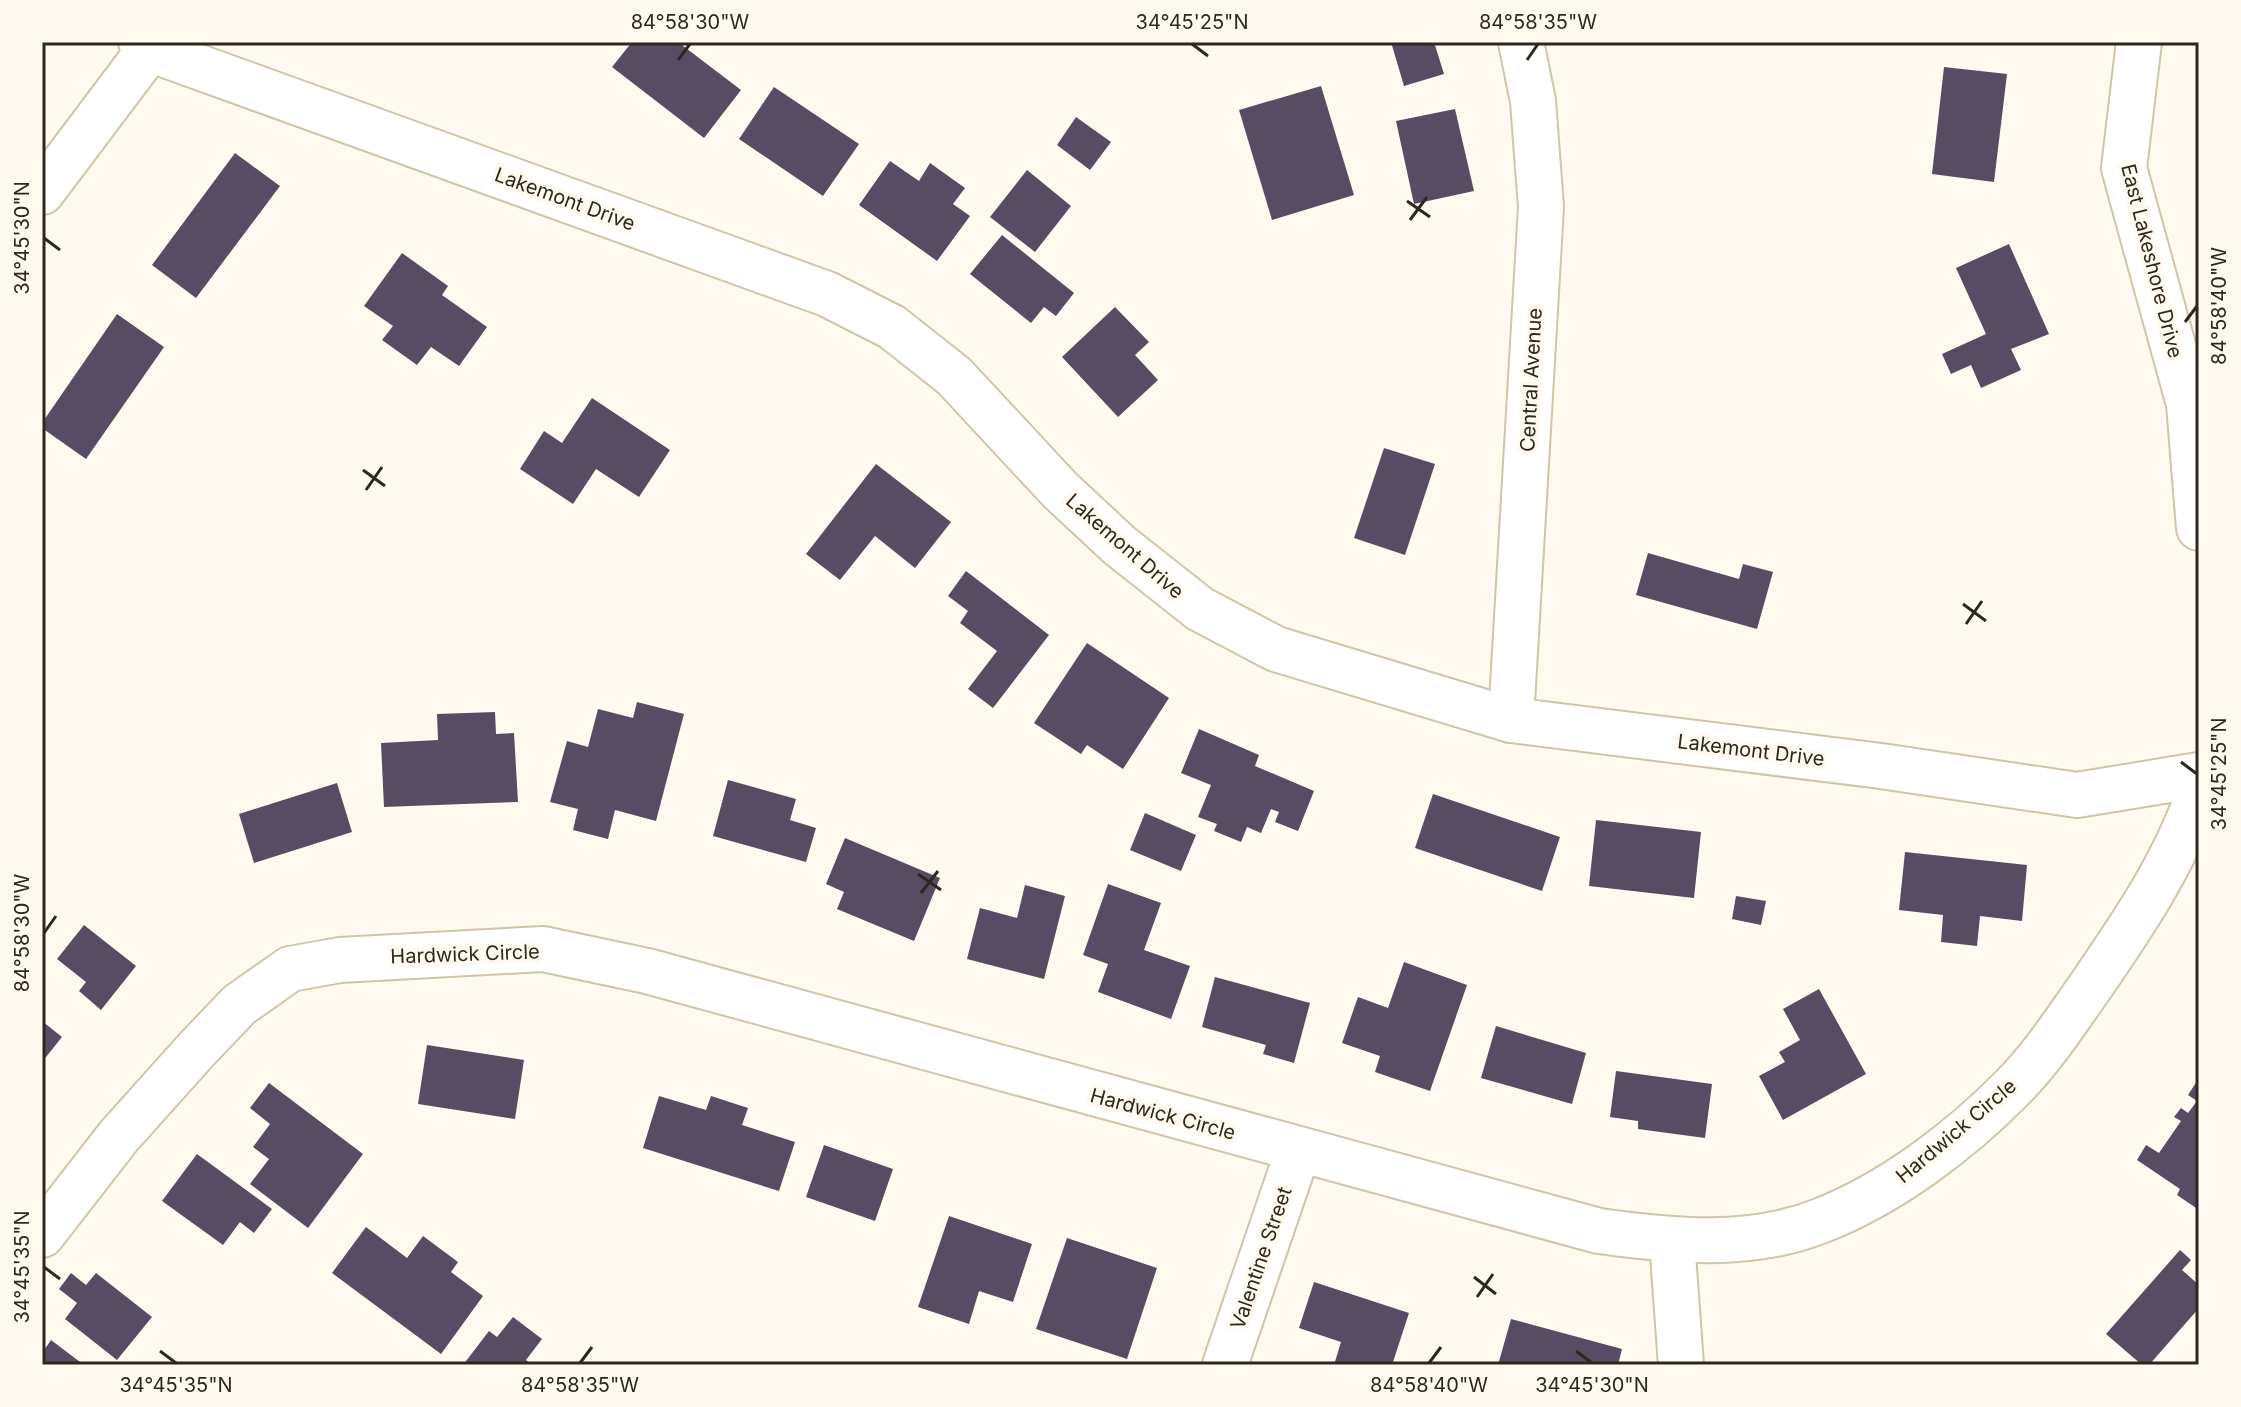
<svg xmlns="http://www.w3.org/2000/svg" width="2241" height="1407" font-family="Inter,sans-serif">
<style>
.building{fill:#574c63}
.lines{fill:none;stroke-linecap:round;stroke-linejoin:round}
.minor-casing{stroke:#d0c5a9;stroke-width:48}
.minor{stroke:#fff;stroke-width:44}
.ticks{fill:none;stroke:#2c281d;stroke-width:3}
.labels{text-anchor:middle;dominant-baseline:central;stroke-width:8;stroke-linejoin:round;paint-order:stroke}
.street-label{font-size:20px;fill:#2c281d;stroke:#fffaef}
.neatline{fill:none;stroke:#2c281d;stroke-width:3}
.ticks-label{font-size:20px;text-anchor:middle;fill:#2c281d}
</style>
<rect width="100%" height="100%" fill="#fffaef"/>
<g class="building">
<polygon points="632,42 678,42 741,90 704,138 612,67"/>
<polygon points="1391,42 1434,42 1444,74 1404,86"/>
<polygon points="1944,67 2007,74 1994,182 1932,174"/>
<polygon points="1321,86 1354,195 1272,220 1239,110"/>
<polygon points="774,87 859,144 823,196 739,139"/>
<polygon points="1455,109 1474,191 1414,204 1396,121"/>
<polygon points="1076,117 1111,142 1090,170 1057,145"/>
<polygon points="235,153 280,186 196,298 152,265"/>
<polygon points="890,161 919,181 930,163 965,188 953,204 970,216 937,261 859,205"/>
<polygon points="1027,170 1071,206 1035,252 990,217"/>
<polygon points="1002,235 1074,293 1056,316 1044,307 1031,323 970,274"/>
<polygon points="2009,244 2049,334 2011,349 2021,370 1981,388 1971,365 1951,374 1942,354 1986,334 1956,268"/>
<polygon points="402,253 448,286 442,295 487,327 459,366 431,347 417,365 382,340 393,326 364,306"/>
<polygon points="1115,307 1149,342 1135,355 1158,380 1118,417 1062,357"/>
<polygon points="117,314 164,347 86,459 42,428 42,423"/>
<polygon points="592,398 670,450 639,497 596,469 573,504 520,469 544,431 562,443"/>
<polygon points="1384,448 1435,464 1405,555 1354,538"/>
<polygon points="876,464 951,522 915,568 875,536 840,580 806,554"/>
<polygon points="1648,553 1739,579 1743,564 1773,572 1757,629 1636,595"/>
<polygon points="966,571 1049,635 993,708 968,689 997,651 960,623 968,611 948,596"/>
<polygon points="1087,643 1169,698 1123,769 1087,745 1081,754 1034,723"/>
<polygon points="637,702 684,714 656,821 615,810 608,839 573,830 578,809 550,802 567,741 588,747 598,709 633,718"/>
<polygon points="495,712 496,734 514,733 518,802 384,807 381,743 438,740 437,714"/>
<polygon points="1199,729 1259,755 1255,766 1314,791 1298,831 1275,822 1279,812 1271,809 1261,833 1247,827 1241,842 1214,831 1217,824 1198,817 1211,785 1181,773"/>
<polygon points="728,780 796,799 790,820 816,828 806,862 713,836"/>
<polygon points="337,783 352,832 254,863 239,814"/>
<polygon points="1433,794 1560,837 1542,891 1415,848"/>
<polygon points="1145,813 1196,835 1181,871 1130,850"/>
<polygon points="1596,820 1701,832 1694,898 1589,886"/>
<polygon points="845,838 940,878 914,941 837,909 844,892 826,884"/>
<polygon points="1905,852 2027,865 2022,921 1980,916 1977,946 1941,942 1943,915 1899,910"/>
<polygon points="1108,884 1161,903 1144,950 1190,966 1171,1019 1098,992 1108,964 1083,955"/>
<polygon points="1025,885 1065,896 1044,979 967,959 980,908 1017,918"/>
<polygon points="1736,896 1766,901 1761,925 1732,919"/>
<polygon points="84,925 136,966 101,1010 79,991 86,982 57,959"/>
<polygon points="1404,962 1467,985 1430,1091 1375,1072 1380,1056 1342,1043 1358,997 1388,1008"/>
<polygon points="1215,977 1310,1003 1294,1063 1263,1054 1266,1045 1202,1027"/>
<polygon points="1819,989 1866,1074 1783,1120 1759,1076 1785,1062 1779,1052 1800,1040 1783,1009"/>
<polygon points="42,1021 62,1037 42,1062"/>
<polygon points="1496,1026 1586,1053 1572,1104 1481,1078"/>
<polygon points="427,1045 524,1060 515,1119 418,1104"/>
<polygon points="1616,1071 1712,1084 1705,1138 1638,1129 1638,1121 1610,1117"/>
<polygon points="2199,1078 2199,1210 2177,1195 2180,1189 2137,1160 2146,1145 2159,1153 2181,1121 2174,1117 2181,1108 2188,1113 2197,1101 2188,1095"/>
<polygon points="269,1083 363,1154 308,1228 250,1184 269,1159 253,1147 270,1124 250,1108"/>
<polygon points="659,1096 706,1110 711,1096 748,1108 742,1125 795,1142 779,1191 643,1148"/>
<polygon points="824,1145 893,1169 875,1221 806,1197"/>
<polygon points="197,1154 272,1209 254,1233 240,1222 223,1245 162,1201"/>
<polygon points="949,1216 1032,1244 1013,1302 979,1291 969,1324 918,1307"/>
<polygon points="366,1227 407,1258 423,1236 458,1262 451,1272 483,1296 441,1354 332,1273"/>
<polygon points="1067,1238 1157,1268 1127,1359 1036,1329"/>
<polygon points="2180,1250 2191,1260 2182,1270 2199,1285 2199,1308 2149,1365 2142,1365 2106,1334"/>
<polygon points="71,1273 86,1285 96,1273 152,1317 117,1360 65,1319 77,1303 59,1289"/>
<polygon points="1314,1282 1409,1313 1392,1365 1334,1365 1341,1342 1299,1328"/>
<polygon points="513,1317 542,1339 526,1360 533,1365 463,1365 489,1331 497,1337"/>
<polygon points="1511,1319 1622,1349 1618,1365 1498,1365"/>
<polygon points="51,1340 84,1365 42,1365 42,1353"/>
</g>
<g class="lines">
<g class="minor-casing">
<g id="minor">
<polyline points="141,42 149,49 827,294 892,327 954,376 1060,490 1119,545 1200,609 1276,649 1511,720 1881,766 2077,795 2199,775"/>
<polyline points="2139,42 2124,168 2189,404 2199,528"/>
<polyline points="42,192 155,42"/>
<polyline points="1511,720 1541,207 1533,101 1521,42"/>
<path d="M42,1235L119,1136L197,1049L239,1005L290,969L340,960L543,949L647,971L1599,1231C1672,1241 1749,1249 1820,1221C1890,1194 1960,1141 2013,1087C2042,1058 2066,1021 2090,987C2132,926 2175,863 2199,792"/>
<polyline points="1672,1241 1681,1365"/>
<polyline points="1225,1365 1298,1151"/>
</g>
</g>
<use href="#minor" class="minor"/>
</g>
<path class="ticks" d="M1192,44L1208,56M678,60L690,44M1527,60L1538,44M1407,201L1430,217M1410,220L1427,197M44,238L60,250M2185,322L2197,306M363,470L385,486M366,490L382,467M1963,604L1986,621M1966,624L1982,601M2181,762L2197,774M918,874L941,890M921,893L938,871M44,933L56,916M44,1267L60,1279M1474,1277L1496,1294M1477,1297L1493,1274M160,1351L176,1363M1576,1351L1592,1363M580,1363L592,1347M1429,1363L1441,1347"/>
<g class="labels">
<g class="street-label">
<text transform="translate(565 199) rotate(20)">Lakemont Drive</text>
<text transform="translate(2152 261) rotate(76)">East Lakeshore Drive</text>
<text transform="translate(1531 380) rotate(-87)">Central Avenue</text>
<text transform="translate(1125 546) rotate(41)">Lakemont Drive</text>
<text transform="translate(1751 750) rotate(7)">Lakemont Drive</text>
<text transform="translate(465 954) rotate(-2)">Hardwick Circle</text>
<text transform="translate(1163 1114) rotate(15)">Hardwick Circle</text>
<text transform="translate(1956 1131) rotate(-40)">Hardwick Circle</text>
<text transform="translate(1261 1258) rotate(-71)">Valentine Street</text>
</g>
</g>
<rect width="2241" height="1407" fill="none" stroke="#fffaef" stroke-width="88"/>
<rect x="44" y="44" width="2153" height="1319" class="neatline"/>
<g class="ticks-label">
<text x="690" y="29">84°58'30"W</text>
<text x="1192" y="29">34°45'25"N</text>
<text x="1538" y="29">84°58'35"W</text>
<text transform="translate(22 238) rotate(-90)" y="7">34°45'30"N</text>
<text transform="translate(2219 306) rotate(-90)" y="7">84°58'40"W</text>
<text transform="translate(2219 774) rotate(-90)" y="7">34°45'25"N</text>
<text transform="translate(22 933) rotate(-90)" y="7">84°58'30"W</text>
<text transform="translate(22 1267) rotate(-90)" y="7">34°45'35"N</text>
<text x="176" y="1392">34°45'35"N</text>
<text x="580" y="1392">84°58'35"W</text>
<text x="1429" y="1392">84°58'40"W</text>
<text x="1592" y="1392">34°45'30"N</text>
</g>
</svg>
